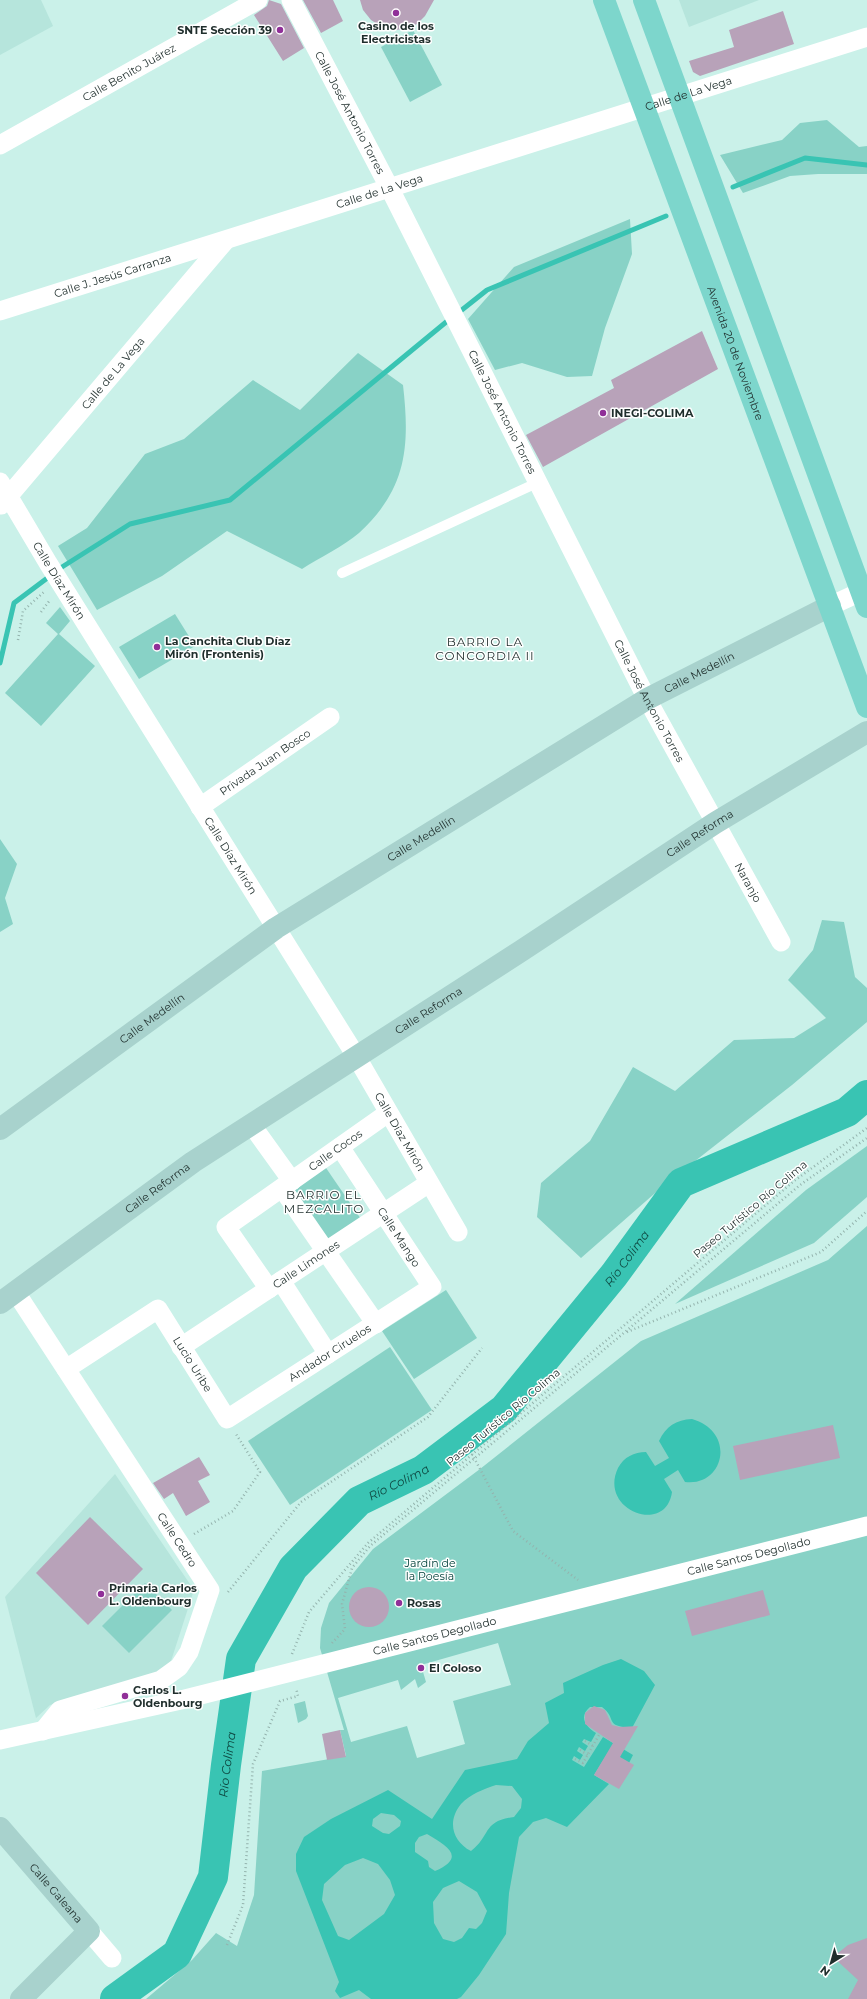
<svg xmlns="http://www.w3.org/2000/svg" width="867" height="1999" font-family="Montserrat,sans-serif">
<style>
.built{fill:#b6e5dc}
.green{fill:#88d2c6;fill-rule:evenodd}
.water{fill:#39c4b3;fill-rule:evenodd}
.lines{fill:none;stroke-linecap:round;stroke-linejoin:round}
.stream{stroke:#39c4b3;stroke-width:5}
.river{stroke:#39c4b3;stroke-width:30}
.building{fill:#b8a2b9}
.path{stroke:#94b3ad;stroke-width:2.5;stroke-dasharray:1 3;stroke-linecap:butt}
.lane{stroke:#fff;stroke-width:10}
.street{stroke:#fff;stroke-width:19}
.secondary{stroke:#a8d2cd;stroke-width:22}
.primary{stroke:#7dd6cc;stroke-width:22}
.poi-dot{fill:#902f98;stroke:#fff;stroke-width:1.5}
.labels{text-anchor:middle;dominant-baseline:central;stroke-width:3;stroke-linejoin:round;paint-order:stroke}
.poi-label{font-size:11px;font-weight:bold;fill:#1f2e2c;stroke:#fff;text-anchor:start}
.street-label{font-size:11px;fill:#1f2e2c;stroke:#fff}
.park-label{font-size:11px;fill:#02413a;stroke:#fff}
.neighbourhood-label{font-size:12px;letter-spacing:1px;fill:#1f2e2c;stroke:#fff}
.water-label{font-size:12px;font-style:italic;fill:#0e4942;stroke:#fff}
</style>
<rect width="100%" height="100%" fill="#caf1e9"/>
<g class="built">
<polygon points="0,0 41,0 53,26 0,55"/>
<polygon points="679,0 759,0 689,27"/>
<polygon points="115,1474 194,1590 171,1661 153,1676 50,1705 36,1718 5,1597"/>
</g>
<g class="green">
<polygon points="413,30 442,85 410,102 381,47"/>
<polygon points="827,120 859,147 867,146 867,174 818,174 790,176 743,193 720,155 782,140 800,123"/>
<polygon points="630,219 632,254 605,328 592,376 567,377 522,363 495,370 468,319 514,267"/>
<path d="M358,353L403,385C410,446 407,489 359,533C344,546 319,558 302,569L227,531L162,576L97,610L58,546L87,528L145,454L184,439L253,380L300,410Z"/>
<polygon points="60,607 70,621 59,634 95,666 41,726 5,693 58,634 46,623"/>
<polygon points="175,614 195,646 139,679 119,647"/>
<polygon points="0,839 17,864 5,898 13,924 0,932"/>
<polygon points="822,920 844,922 855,977 867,988 867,1022 792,1085 662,1187 581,1258 537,1217 541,1183 590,1141 633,1067 675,1091 734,1040 794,1038 826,1018 788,980 813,950"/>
<polygon points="867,1146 867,1197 814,1243 675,1304 806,1190"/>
<polygon points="324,1165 363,1222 328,1245 289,1189"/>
<path d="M867,1226V1999H146L192,1960L216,1933L237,1946L254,1895L262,1771L346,1756L340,1730H344L320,1648L321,1628L329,1603L373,1549L480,1469L641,1341L828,1260ZM498,1643L511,1685L453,1701L465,1744L417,1758L407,1726L351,1742L338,1698L398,1680L401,1690L415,1679L418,1688L426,1682L421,1665Z"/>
<polygon points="446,1290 477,1338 414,1379 382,1331"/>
<polygon points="390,1347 432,1410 290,1505 248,1441"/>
<polygon points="145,1583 172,1610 129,1653 102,1626"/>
<polygon points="305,1701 308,1716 306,1719 298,1723 294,1704"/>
</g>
<g class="water">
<path d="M692,1419C737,1432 724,1487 685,1482L678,1470L664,1479L672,1492C666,1536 598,1510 618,1468C624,1457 634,1452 646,1452L655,1466L669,1458L659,1441C666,1426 676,1420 692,1419Z"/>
<path d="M621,1659L644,1671L655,1685L632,1728C603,1726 618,1719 602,1707H590C578,1717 586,1727 596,1733L591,1742L584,1739L582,1742L588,1746L585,1751L579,1747L577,1751L583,1755L580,1760L574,1756L572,1760L584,1767L603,1737L633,1755L629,1763L609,1751L594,1775L609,1784L567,1827L546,1818L533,1822L519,1837L509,1893L506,1934L479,1975L461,1997L457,1999H371L359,1990L340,1998L335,1991L339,1982L296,1871V1854L304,1837L331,1819L388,1790L432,1819L465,1770L517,1759L528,1741L549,1723L545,1703L564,1693L563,1683L603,1665ZM496,1785L512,1786L522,1799L521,1808L514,1817C482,1821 491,1836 471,1851C452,1841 447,1821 461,1804C470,1794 484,1789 496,1785ZM381,1813L394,1815L401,1821L400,1826L389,1834L383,1833L372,1826L373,1819ZM427,1834C447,1846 467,1857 435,1871L429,1867L428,1861L415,1852V1843L419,1837ZM363,1858L378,1864L390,1880L395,1895L384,1914L349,1940L338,1936L322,1900L324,1884L345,1865ZM459,1881L477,1892L487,1911L482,1923L476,1929L469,1928L462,1938L454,1942L443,1939L434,1923L433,1902L443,1888Z"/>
</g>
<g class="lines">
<g class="stream">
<polyline points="733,187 805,158 867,165"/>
<polyline points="458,313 487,290 666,216"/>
<polyline points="0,663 14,603 62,567 130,524 230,500 451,318"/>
</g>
<path class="river" id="s1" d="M115,1999L177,1954L213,1877L226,1765L241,1659L293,1568L359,1501L423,1470L504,1409L614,1275L681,1183L847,1112L867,1095"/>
</g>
<g class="building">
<polygon points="269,0 281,4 304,48 283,61 254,15 267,6"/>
<polygon points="303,0 333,0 343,21 321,33"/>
<polygon points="360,0 434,0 425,16 417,24 406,29 394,30 382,27 371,20 363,10"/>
<polygon points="783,11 794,44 700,76 693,72 689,61 734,47 729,30"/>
<polygon points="702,331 718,369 543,467 526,435 614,388 611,380"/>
<polygon points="833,1425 840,1458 740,1480 733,1446"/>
<polygon points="199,1457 210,1475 198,1481 210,1502 186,1516 173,1493 164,1499 153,1483"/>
<polygon points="90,1517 143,1569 88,1625 36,1573"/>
<circle cx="369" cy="1607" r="20"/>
<polygon points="763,1590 770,1615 692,1636 685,1611"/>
<polygon points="594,1706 605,1710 612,1725 620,1727 638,1726 620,1757 634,1765 619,1789 594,1775 613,1743 585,1724 585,1713"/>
<polygon points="340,1730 346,1757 327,1760 322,1734"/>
<polygon points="867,1938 867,1999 848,1999 858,1980 833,1957 848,1945"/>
</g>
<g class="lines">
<g class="path">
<polyline points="41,612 50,600"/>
<polyline points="18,640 23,611 45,591"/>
<polyline points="627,1332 821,1252 867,1211"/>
<polyline points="472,1454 513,1531 578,1580"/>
<polyline points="194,1534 233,1511 260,1472 236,1434"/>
<polyline points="228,1592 301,1502 428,1417 482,1348"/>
<polyline points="332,1643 345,1629 342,1604 352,1568 370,1546 800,1185 867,1138"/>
<polyline points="292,1654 309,1612 368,1543 794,1181 867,1128"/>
<polyline points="585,1741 593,1746"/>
<polyline points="580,1750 588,1755"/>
<polyline points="575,1759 583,1763 599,1735"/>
<polyline points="227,1945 243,1905 253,1764 280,1701 298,1696 296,1688"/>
</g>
<polyline class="lane" points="342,573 539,482"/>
<g class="street">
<path id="s2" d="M291,0L390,189L647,699L781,942"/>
<path id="s3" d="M0,145L258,0"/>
<path id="s4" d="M0,311L867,37"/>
<path id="s5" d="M0,482L48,563L356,1056L458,1232"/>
<path id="s6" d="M1,505L225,241"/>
<polyline points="830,606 867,589"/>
<path id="s7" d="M200,807L330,717"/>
<polyline points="251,1124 292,1181"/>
<polyline points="282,1188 376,1324"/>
<polyline points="281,1281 328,1354"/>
<path id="s8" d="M269,1289L226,1227L388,1113"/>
<path id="s9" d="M15,1291L210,1590L189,1652L179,1667L161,1680L60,1710L43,1731"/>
<path id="s10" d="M181,1347L429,1183"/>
<path id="s11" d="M66,1369L158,1309L227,1419L432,1287L340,1147"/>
<path id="s12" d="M0,1740L181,1700L867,1526"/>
<polyline points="89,1931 112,1958"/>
</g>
<g class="secondary">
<path id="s13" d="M0,1129L276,928L647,699L830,606"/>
<path id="s14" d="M0,1303L193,1162L521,951L715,823L867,732"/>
<path id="s15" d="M0,1828L89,1931L21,1999"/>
</g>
<g class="primary">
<path id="s16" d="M604,0L867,707"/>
<polyline points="644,0 867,607"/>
</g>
</g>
<g class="poi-dot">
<circle cx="396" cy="13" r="4"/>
<circle cx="280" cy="30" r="4"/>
<circle cx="603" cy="413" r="4"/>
<circle cx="157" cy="647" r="4"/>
<circle cx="101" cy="1594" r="4"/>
<circle cx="399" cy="1603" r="4"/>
<circle cx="421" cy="1668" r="4"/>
<circle cx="125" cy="1696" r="4"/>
</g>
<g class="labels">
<g class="poi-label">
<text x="396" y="26" text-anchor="middle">Casino de los<tspan x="396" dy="13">Electricistas</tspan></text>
<text x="272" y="30" text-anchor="end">SNTE Sección 39</text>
<text x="611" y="413">INEGI-COLIMA</text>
<text x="165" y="641">La Canchita Club Díaz<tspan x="165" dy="13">Mirón (Frontenis)</tspan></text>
<text x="109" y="1588">Primaria Carlos<tspan x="109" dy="13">L. Oldenbourg</tspan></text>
<text x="407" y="1603">Rosas</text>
<text x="429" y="1668">El Coloso</text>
<text x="133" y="1690">Carlos L.<tspan x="133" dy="13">Oldenbourg</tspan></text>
</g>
<g class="street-label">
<text stroke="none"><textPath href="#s3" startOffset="148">Calle Benito Juárez</textPath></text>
<text stroke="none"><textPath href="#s4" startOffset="722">Calle de La Vega</textPath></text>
<text stroke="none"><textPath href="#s2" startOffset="127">Calle José Antonio Torres</textPath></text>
<text stroke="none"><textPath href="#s4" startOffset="398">Calle de La Vega</textPath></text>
<text stroke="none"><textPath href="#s4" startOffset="118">Calle J. Jesús Carranza</textPath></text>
<text stroke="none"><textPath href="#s16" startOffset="377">Avenida 20 de Noviembre</textPath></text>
<text stroke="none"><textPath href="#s6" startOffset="173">Calle de La Vega</textPath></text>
<text stroke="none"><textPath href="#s2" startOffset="463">Calle José Antonio Torres</textPath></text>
<text stroke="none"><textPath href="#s5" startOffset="115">Calle Díaz Mirón</textPath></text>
<text stroke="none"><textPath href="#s13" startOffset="836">Calle Medellín</textPath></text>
<text stroke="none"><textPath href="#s2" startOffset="787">Calle José Antonio Torres</textPath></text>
<text stroke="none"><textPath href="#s7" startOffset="79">Privada Juan Bosco</textPath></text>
<text stroke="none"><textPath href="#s14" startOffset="843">Calle Reforma</textPath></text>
<text stroke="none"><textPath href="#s13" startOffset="512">Calle Medellín</textPath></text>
<text stroke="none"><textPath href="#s5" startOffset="439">Calle Díaz Mirón</textPath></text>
<text stroke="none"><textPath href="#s2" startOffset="994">Naranjo</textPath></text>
<text stroke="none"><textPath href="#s14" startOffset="519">Calle Reforma</textPath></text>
<text stroke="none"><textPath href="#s13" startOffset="188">Calle Medellín</textPath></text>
<text stroke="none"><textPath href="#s5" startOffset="763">Calle Díaz Mirón</textPath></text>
<text stroke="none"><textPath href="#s8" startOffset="209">Calle Cocos</textPath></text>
<text stroke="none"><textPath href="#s14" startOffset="195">Calle Reforma</textPath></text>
<text transform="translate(750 1209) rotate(-40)">Paseo Turístico Río Colima</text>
<text transform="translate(399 1237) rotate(57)">Calle Mango</text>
<text stroke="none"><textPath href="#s10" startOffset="150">Calle Limones</textPath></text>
<text stroke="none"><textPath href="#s11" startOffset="362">Andador Ciruelos</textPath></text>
<text stroke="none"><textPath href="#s11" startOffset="175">Lucio Uribe</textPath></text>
<text transform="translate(503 1417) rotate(-40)">Paseo Turístico Río Colima</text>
<text stroke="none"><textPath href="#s9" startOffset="297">Calle Cedro</textPath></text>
<text stroke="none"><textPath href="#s12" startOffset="771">Calle Santos Degollado</textPath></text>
<text stroke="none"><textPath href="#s12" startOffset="447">Calle Santos Degollado</textPath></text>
<text stroke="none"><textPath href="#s15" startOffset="86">Calle Galeana</textPath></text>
</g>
<g class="park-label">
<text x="430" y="1563">Jardín de<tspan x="430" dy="13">la Poesía</tspan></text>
</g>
<g class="neighbourhood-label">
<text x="485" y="641">BARRIO LA<tspan x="485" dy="14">CONCORDIA II</tspan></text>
<text x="324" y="1194">BARRIO EL<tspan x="324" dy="14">MEZCALITO</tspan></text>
</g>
<g class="water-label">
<text stroke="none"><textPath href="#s1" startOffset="947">Río Colima</textPath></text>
<text stroke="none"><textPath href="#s1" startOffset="624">Río Colima</textPath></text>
<text stroke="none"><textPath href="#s1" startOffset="275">Río Colima</textPath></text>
</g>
</g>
<g transform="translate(831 1963) rotate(217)" stroke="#ffffff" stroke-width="3" paint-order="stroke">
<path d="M0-3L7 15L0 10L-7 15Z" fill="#1f2e2c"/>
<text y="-6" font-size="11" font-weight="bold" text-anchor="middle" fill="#1f2e2c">N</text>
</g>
</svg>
